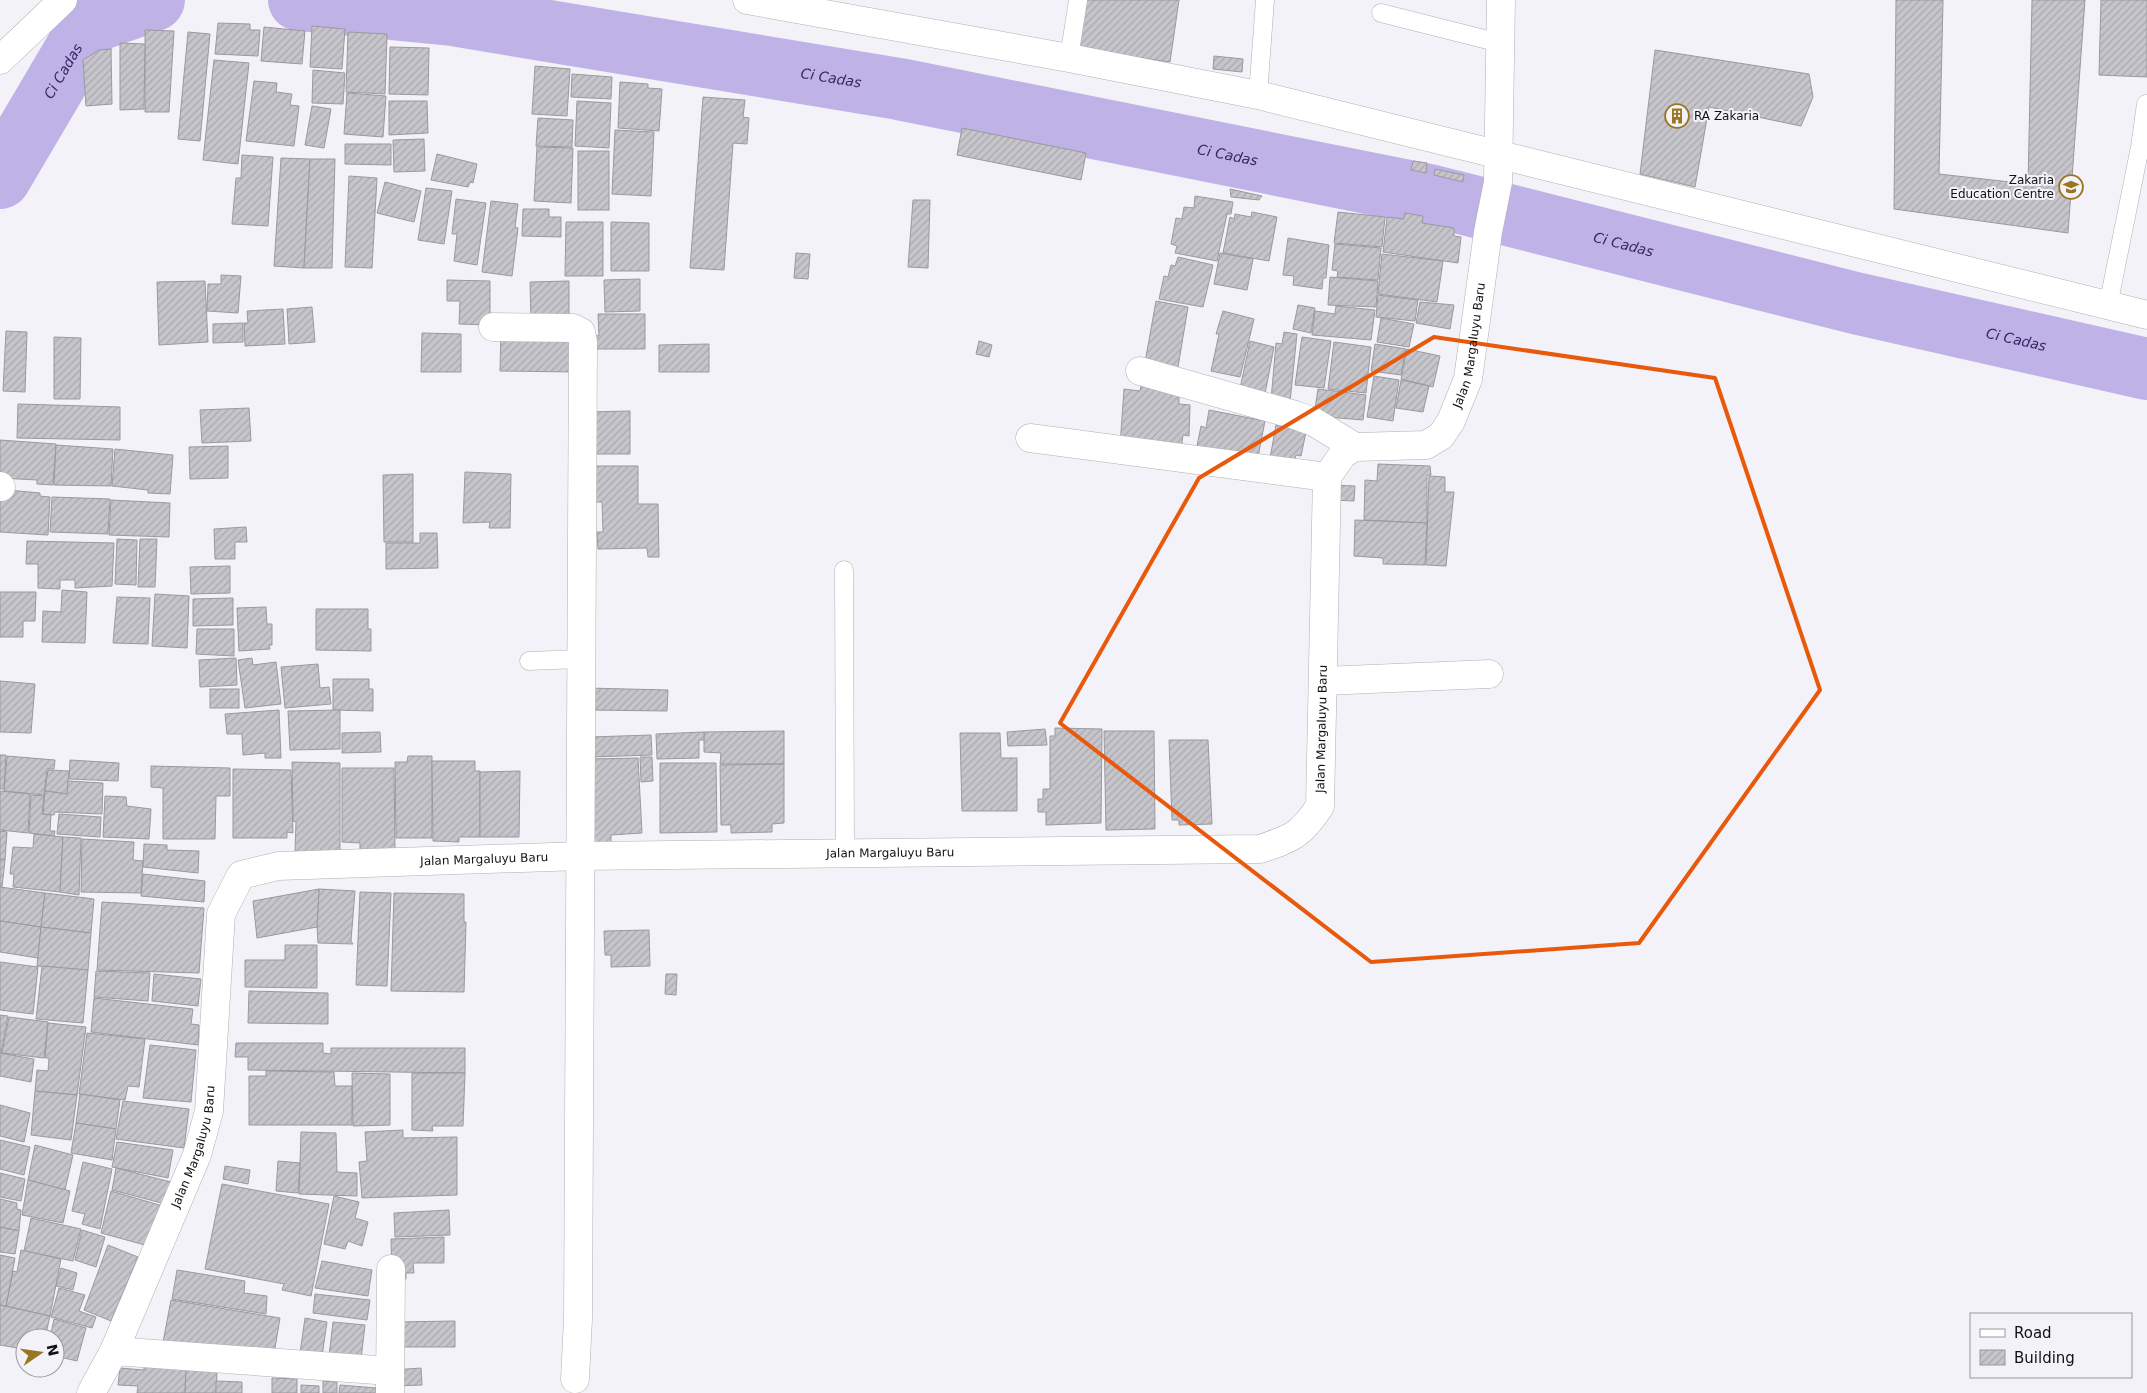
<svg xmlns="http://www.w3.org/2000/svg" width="2147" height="1393" font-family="'DejaVu Sans',sans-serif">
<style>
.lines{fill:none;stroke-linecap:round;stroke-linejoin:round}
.river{stroke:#bfb2e6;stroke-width:62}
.building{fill:url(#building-hatch);stroke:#9a999f}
.lane-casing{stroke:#b0afb5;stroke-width:19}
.street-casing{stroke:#b0afb5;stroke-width:29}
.lane{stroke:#fff;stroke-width:18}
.street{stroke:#fff;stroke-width:28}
.marked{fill:none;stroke:#e8590c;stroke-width:4;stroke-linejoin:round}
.labels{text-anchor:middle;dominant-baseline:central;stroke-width:4;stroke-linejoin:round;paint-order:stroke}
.poi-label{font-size:12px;fill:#111113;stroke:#f3f2f8;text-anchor:start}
.street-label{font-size:12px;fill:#111113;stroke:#f3f2f8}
.water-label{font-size:14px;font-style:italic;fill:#3a2563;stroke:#f3f2f8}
</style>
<defs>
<pattern id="building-hatch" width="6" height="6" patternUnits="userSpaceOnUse" patternTransform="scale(1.25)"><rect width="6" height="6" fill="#c6c5cb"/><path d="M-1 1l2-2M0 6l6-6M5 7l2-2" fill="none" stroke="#a9a8ad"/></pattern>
</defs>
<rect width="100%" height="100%" fill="#f3f2f8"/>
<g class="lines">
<g class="river">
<path id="s1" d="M299,0L452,15L899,89L1433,196L1855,303L2147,369"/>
<path id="s2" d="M0,178L92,22L154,0"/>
</g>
</g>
<g class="building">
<polygon points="1085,0 1179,0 1170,62 1079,49"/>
<polygon points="1896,0 1943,0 1939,174 2028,184 2032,0 2085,0 2068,233 1894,209"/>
<polygon points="2101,0 2147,0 2147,77 2099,75"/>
<polygon points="218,23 250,24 250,30 260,30 258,56 215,54"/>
<polygon points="312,26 345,29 342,69 310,67"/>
<polygon points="264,27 305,31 302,64 261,61"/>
<polygon points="145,30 174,31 169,112 145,112"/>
<polygon points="188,32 210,34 200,141 178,139"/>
<polygon points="348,32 387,34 385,94 346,92"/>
<polygon points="120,43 145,44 144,109 120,110"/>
<polygon points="390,47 429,48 428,95 389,94"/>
<polygon points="111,49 112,104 86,106 83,60 99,50"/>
<polygon points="1655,50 1809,74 1813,97 1801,126 1709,107 1695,187 1640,174"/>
<polygon points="1214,56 1243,59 1242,72 1213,69"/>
<polygon points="214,60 249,63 238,164 203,160"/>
<polygon points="535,66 570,69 567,116 532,114"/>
<polygon points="313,70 345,73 343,104 312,103"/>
<polygon points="572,74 612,77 611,99 571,97"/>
<polygon points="254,81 277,83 276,92 292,94 290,105 299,106 294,146 246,141"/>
<polygon points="620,82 648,84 648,88 662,89 659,131 618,128"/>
<polygon points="347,93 386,96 383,137 344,134"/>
<polygon points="703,97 745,100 743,117 749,118 747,144 733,143 724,270 690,268"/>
<polygon points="389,101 427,101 428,133 389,135"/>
<polygon points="577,101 611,103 609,148 575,146"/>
<polygon points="312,106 331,109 324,148 305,145"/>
<polygon points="538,118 573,120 572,147 536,146"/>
<polygon points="962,128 1086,153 1081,180 957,155"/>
<polygon points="615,130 654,132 651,196 612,194"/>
<polygon points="424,139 425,171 394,172 393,140"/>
<polygon points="345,144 391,144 391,165 345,164"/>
<polygon points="537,147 573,148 571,203 534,201"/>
<rect x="578" y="151" width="31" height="59"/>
<polygon points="437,154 477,164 473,183 470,182 468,187 431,180"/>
<polygon points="242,155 273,157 268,226 232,224 236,178 241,178"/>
<polygon points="281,158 310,159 304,268 274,266"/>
<polygon points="310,159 335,159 332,268 304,268"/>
<polygon points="1413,161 1427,163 1426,173 1411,170"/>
<polygon points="1435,169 1464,175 1463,182 1434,175"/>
<polygon points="349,176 377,178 372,268 345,267"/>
<polygon points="385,182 421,191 414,222 377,213"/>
<polygon points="426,188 452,191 444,244 418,240"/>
<polygon points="1230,189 1262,196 1259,200 1231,197"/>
<polygon points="1195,196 1233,202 1231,214 1227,214 1217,261 1175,253 1177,246 1171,244 1176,218 1182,219 1184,207 1194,208"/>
<polygon points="456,199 486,203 477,265 454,261 457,234 452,234"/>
<polygon points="913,200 930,200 928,268 908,267"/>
<polygon points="491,201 518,204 515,227 518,228 512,276 482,272"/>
<polygon points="523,209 549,209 549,217 561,217 561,237 522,236"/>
<polygon points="1252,212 1277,217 1269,261 1223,253 1230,217 1234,219 1235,214 1251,217"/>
<polygon points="1338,212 1385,217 1382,247 1334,243"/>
<polygon points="1405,213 1423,216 1422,223 1454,228 1454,236 1461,237 1458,263 1383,252 1387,217 1404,219"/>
<polygon points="566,222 603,222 603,276 565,276"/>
<polygon points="611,222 649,223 649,271 611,271"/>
<polygon points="1288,238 1329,245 1326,278 1323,278 1322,289 1293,285 1294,276 1283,275"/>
<polygon points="1335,244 1381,248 1378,280 1337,277 1338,271 1332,270"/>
<polygon points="796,253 810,254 808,279 794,278"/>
<polygon points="1220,253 1253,259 1247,290 1214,284"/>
<polygon points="1382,254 1443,261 1437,302 1378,294"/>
<polygon points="1178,257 1213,265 1203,307 1159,299 1164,276 1168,277 1171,265 1175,266"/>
<polygon points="221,275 241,276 238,313 207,311 208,284 221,284"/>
<polygon points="1330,277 1378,281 1376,307 1328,305"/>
<polygon points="640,279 640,311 605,312 604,280"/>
<polygon points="447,280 490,281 490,325 459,324 460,301 447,301"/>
<polygon points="205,281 208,342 159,345 157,282"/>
<polygon points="569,281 569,319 531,319 530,282"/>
<polygon points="1378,295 1418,300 1415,321 1376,317"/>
<polygon points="1156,301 1188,307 1177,373 1144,368"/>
<polygon points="1420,302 1454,305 1450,329 1416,323"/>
<polygon points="1298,305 1315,308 1311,333 1293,329"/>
<polygon points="1336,306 1375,310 1371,340 1312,335 1315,311 1335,314"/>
<polygon points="312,307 315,342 289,344 287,309"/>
<polygon points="283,309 285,344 245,346 244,323 248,323 247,311"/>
<polygon points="1223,311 1254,319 1240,377 1211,371 1219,334 1216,334"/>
<polygon points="598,314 645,314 645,349 588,349 587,335 599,336"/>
<polygon points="1381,318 1414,324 1409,347 1377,342"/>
<polygon points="243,323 243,342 213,343 213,324"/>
<polygon points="501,330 574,330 574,372 500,371"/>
<polygon points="6,331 27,332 25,392 3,391"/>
<polygon points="1284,332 1297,334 1290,402 1271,400 1276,343 1282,344"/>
<polygon points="422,333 461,334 461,372 421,372"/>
<polygon points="54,337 81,338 80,399 54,399"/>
<polygon points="1302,337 1331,341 1324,388 1295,385"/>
<polygon points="979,341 992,345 989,357 976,354"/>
<polygon points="1250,341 1274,347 1264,399 1239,393"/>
<polygon points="1334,342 1371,347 1366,393 1328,389"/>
<polygon points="709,344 709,372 659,372 659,345"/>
<polygon points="1375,344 1406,349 1401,375 1371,371"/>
<polygon points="1407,349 1440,356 1433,387 1401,379"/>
<polygon points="1374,376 1399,380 1393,421 1367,417"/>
<polygon points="1401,380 1429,386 1423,412 1396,408"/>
<polygon points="1141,386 1179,390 1179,404 1190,405 1189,436 1183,435 1181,450 1120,446 1124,389 1140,391"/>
<polygon points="1318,389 1366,395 1363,420 1314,416"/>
<polygon points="18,404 120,407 120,440 17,438"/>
<polygon points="249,408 251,441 202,443 200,410"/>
<polygon points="1209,410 1265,421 1258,457 1197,446 1201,426 1206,428"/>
<polygon points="630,411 630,454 583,454 588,412"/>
<polygon points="1284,422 1307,427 1301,456 1296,455 1294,463 1270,458 1276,425 1283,427"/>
<polygon points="0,440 56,444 53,485 37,484 37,480 0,478"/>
<polygon points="56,445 113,449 111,486 54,485"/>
<polygon points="228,446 228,478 190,479 189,447"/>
<polygon points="115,449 173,455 170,494 148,493 148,490 112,486"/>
<polygon points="1378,464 1430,466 1431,475 1427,475 1427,523 1364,520 1365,480 1377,481"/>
<polygon points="586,466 638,466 638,504 658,504 659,557 648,557 647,548 598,549 597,532 603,532 602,502 594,502"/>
<polygon points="465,472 511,474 510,528 489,528 490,522 463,523"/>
<polygon points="413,474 413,542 384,542 383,475"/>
<polygon points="1429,476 1445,477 1445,492 1454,492 1446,566 1426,565"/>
<polygon points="1332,485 1355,486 1354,501 1332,500"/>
<polygon points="8,490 40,493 40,496 50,497 48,535 0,532 0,492"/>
<polygon points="52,497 110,499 108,534 50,532"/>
<polygon points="111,500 170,503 169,537 109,535"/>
<polygon points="1355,520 1427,523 1425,565 1383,564 1383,558 1354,556"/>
<polygon points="246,527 247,542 235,542 235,559 215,559 214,529"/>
<polygon points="420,533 437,533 438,568 386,569 386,543 420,543"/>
<polygon points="117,539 137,540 136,585 115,584"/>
<polygon points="140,539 157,539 155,587 138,587"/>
<polygon points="27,541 114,543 112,586 75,588 75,580 60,580 60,589 38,588 38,564 26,564"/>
<polygon points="230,566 230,593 191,594 190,567"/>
<polygon points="62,590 87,592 85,643 42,642 43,611 61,612"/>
<polygon points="0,592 36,592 35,621 23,621 23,637 0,637"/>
<polygon points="155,594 189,596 187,648 152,646"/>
<polygon points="117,597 150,598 148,644 113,643"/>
<polygon points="233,598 233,625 193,626 193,599"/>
<polygon points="266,607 267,624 272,624 272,645 269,645 270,649 239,651 237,608"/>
<polygon points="316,609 368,609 368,629 371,629 371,651 316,650"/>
<polygon points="197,629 234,629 234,656 196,654"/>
<polygon points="236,658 237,685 200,687 199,660"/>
<polygon points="252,658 253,665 276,662 281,704 245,708 238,660"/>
<polygon points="318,664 320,688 329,687 331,704 285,708 281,667"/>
<polygon points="333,679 369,679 369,689 373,689 373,711 333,710"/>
<polygon points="0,681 35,684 31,733 0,732"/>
<polygon points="587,688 668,690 667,711 587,710"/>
<rect x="210" y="689" width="29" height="19"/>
<polygon points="279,710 281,758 265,758 265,753 243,755 242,734 227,734 225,714"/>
<polygon points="340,710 340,749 290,750 288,711"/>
<polygon points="1055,728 1102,729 1101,823 1046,825 1046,812 1038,812 1038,799 1043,799 1043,789 1050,789 1050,736 1055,736"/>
<polygon points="1045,729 1047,745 1008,746 1007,732"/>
<polygon points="784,731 784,764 720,764 721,753 704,752 704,732"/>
<polygon points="1104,731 1154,731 1155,829 1106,830"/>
<polygon points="380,732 381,752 342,753 342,733"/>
<polygon points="704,732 704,740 699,740 699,758 657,759 656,734"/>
<polygon points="960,733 1000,733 1001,758 1017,758 1017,811 962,811"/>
<polygon points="651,735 652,755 591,757 590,737"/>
<polygon points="1169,740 1208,740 1212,824 1179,825 1179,820 1172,820"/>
<polygon points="0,755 6,755 4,789 0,789"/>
<polygon points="7,756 55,760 54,769 47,769 44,795 4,791"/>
<polygon points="408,756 432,756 432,838 396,838 395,762 407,762"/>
<polygon points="640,757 652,757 653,781 641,782"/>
<polygon points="638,758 642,833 611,835 611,845 593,846 589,759"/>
<polygon points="70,760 119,763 118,781 69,779"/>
<polygon points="432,761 475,761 475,771 480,771 480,837 459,837 459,842 433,841"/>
<polygon points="292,762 340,763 340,851 295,852 296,822 293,821"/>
<polygon points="660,763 716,763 717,832 660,833"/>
<polygon points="784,764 784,823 772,824 772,832 731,833 731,825 721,825 720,765"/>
<polygon points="151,766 230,768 230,796 216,796 215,839 163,839 163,788 151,787"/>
<polygon points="342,768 394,768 395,849 360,850 360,843 342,842"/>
<polygon points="233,769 291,770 293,833 287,832 287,838 233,838"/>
<polygon points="48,770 69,771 67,794 45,791"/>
<polygon points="520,771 519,837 480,837 480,772"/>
<polygon points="68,781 103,783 102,814 55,812 54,815 43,814 45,791 67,794"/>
<polygon points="0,791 30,794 28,833 0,830"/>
<polygon points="31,795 44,796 42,814 51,815 50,831 55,831 54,836 29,833"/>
<polygon points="105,796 126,797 127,806 151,809 149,839 103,837"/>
<polygon points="59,814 101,817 100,837 57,834"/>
<polygon points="0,831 7,832 5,860 0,859"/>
<polygon points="34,834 63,837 60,892 13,887 14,874 10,874 13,847 33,848"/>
<polygon points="63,837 81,838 79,895 60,892"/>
<polygon points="82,839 134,842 133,860 143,861 141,893 81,892"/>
<polygon points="144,844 167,845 167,850 199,851 198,873 143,867"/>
<polygon points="0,859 5,860 2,887 0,887"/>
<polygon points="143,874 205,881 204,902 141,896"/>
<polygon points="0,887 45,893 41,927 0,921"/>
<polygon points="319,889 355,891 351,941 353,944 318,943 317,927"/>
<polygon points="319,889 317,927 257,938 253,901"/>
<polygon points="360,892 391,893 387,986 356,985"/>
<polygon points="45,893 94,899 91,933 41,927"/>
<polygon points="394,893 464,894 464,922 466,922 464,992 391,991"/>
<polygon points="102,902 204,908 199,973 97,970"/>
<polygon points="0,921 41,927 38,958 0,952"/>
<polygon points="41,927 91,933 88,970 37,966"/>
<polygon points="649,930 650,966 611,967 611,955 605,955 604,931"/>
<polygon points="285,945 317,945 317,988 245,987 245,960 285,960"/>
<polygon points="0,962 38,967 33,1014 0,1010"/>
<polygon points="42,966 88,970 83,1023 36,1019"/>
<polygon points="96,971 150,973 148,1001 94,997"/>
<polygon points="154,974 201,979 198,1006 152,1001"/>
<polygon points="666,974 677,974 676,995 665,994"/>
<polygon points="249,991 328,993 328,1024 248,1023"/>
<polygon points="94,998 193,1009 191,1024 199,1025 198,1045 91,1032"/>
<polygon points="0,1015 8,1016 1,1053 0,1053"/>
<polygon points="9,1017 48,1022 44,1058 2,1053"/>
<polygon points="48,1023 86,1027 77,1095 35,1091 37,1070 48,1071 49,1058 45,1058"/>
<polygon points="87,1033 145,1039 139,1087 128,1086 125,1100 79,1094"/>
<polygon points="236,1043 323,1043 323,1053 331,1054 331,1048 465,1048 465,1073 248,1070 248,1057 235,1057"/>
<polygon points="150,1045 196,1050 191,1102 143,1098"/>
<polygon points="0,1053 34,1059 31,1082 0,1076"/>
<polygon points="266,1071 334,1072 335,1086 352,1086 352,1125 249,1125 249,1076 266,1076"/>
<polygon points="352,1073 390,1074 390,1125 353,1126"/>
<polygon points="412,1073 465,1073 463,1126 432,1126 433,1131 412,1130"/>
<polygon points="35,1091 77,1095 71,1140 31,1135"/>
<polygon points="80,1094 120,1100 116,1129 76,1123"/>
<polygon points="123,1101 189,1109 184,1148 116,1139"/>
<polygon points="0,1105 30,1113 24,1142 0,1136"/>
<polygon points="76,1123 116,1129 112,1160 71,1153"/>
<polygon points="403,1130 403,1138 457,1137 457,1195 362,1198 359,1162 367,1161 365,1132"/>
<polygon points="301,1132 336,1133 337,1172 357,1173 357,1196 299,1194"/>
<polygon points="0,1140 30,1147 24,1175 0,1169"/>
<polygon points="117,1142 173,1150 168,1178 112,1167"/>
<polygon points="35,1145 73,1155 65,1190 28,1180"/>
<polygon points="278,1161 300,1163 298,1193 276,1191"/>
<polygon points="83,1162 112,1169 100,1229 82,1224 85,1214 72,1211"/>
<polygon points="225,1166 250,1170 248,1184 223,1179"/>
<polygon points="116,1168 175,1183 169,1205 112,1190"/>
<polygon points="0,1173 25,1179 21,1201 0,1197"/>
<polygon points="28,1180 70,1191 63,1223 22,1215"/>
<polygon points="222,1184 329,1204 311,1296 282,1290 284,1284 205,1269"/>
<polygon points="111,1191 163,1206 152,1247 101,1233"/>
<polygon points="334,1196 359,1202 355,1218 368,1222 362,1246 348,1241 345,1249 324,1244"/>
<polygon points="0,1199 17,1203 17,1209 21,1210 19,1231 0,1227"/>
<polygon points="449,1210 450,1235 395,1237 394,1213"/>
<polygon points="31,1218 81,1229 73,1261 24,1251"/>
<polygon points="0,1227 19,1231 15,1254 0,1252"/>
<polygon points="82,1230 105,1237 96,1267 75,1260"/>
<polygon points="444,1237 444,1263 413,1263 414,1273 406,1273 406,1279 392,1279 391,1239"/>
<polygon points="108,1245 138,1257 111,1321 84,1310"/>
<polygon points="21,1250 61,1259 50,1316 6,1306 13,1271 17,1272"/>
<polygon points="0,1255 15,1258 6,1306 0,1305"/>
<polygon points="322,1261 372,1270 368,1296 315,1288"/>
<polygon points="61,1268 77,1273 73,1290 56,1286"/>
<polygon points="177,1270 245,1281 244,1293 267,1296 266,1314 172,1299"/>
<polygon points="59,1288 85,1295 79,1311 96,1317 92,1328 51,1317"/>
<polygon points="315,1294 370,1300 367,1320 313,1313"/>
<polygon points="171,1300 280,1318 273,1360 163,1342"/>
<polygon points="0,1305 50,1316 45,1338 25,1338 23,1349 0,1345"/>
<polygon points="305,1318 327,1322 321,1363 299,1360"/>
<polygon points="54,1319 86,1328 77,1361 55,1356 55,1338 50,1338"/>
<polygon points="455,1321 455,1347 396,1347 396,1322"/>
<polygon points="333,1322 365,1325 361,1359 329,1356"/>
<polygon points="144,1367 186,1369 185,1393 137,1393 138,1386 118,1385 120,1368 144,1370"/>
<polygon points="421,1368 422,1385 393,1386 392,1370"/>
<polygon points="186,1369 217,1371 216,1393 185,1393"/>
<polygon points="272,1378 297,1379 297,1393 272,1393"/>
<polygon points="216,1381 242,1382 242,1393 216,1393"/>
<polygon points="323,1381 337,1382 337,1393 323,1393"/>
<polygon points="301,1385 319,1386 319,1393 301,1393"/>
<polygon points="340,1385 376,1388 375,1393 339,1393"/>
</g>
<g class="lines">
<g class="lane-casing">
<g id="lane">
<polyline points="1381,13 1500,43"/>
<polyline points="1069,58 1078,0"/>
<polyline points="1258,95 1265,0"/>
<polyline points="2108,306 2140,147 2146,104"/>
<polyline points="844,570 845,852"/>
<polyline points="529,661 580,659"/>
</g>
</g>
<g class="street-casing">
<g id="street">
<polyline points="747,0 1069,58 1258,95 2147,315"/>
<polyline points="0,60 63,0"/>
<polyline points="493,327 573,328 581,332 583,342 578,1319 575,1379"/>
<polyline points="1140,371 1295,415 1314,422 1355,447"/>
<polyline points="1030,438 1327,477"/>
<polyline points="0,486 1,487"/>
<polyline points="1323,681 1489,674"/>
<polyline points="114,1351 390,1371"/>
<path id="s3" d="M91,1393L114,1351L197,1155L209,1111L221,914L241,875L278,866L581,856L1260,849C1293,838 1301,835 1320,806L1327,477L1343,454L1355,447L1426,445L1441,436L1451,421L1468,379L1488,232L1498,182L1501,0"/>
<polyline points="390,1393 391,1269"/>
</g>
</g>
<use href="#lane" class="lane"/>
<use href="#street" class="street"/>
</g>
<path class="marked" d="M1434,337L1715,378L1820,690L1639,943L1371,962L1060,723L1199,478Z"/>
<defs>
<g id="building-ring" transform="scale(1.25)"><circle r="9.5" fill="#f3f2f8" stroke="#997720" stroke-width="1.5"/><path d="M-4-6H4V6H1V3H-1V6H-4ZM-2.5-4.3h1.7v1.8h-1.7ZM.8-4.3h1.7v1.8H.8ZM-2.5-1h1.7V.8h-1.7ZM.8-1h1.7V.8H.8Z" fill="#997720"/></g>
<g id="school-ring" transform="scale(1.25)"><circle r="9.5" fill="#f3f2f8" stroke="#997720" stroke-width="1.5"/><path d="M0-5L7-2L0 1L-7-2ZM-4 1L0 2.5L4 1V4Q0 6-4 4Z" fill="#997720"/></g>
</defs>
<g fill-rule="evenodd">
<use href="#building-ring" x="1677" y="116"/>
<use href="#school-ring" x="2071" y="187"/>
</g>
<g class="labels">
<g class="poi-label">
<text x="1694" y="116">RA Zakaria</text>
<text x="2054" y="180" text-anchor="end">Zakaria<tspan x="2054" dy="14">Education Centre</tspan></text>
</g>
<g class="street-label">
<text stroke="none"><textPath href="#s3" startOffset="2200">Jalan Margaluyu Baru</textPath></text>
<text stroke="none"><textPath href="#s3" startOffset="1721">Jalan Margaluyu Baru</textPath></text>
<text stroke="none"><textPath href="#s3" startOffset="1198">Jalan Margaluyu Baru</textPath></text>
<text stroke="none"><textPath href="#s3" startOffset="792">Jalan Margaluyu Baru</textPath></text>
<text stroke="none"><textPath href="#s3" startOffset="268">Jalan Margaluyu Baru</textPath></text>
</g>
<g class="water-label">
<text stroke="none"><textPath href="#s2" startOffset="124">Ci Cadas</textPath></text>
<text stroke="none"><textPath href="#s1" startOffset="538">Ci Cadas</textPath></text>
<text stroke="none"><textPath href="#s1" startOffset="942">Ci Cadas</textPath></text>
<text stroke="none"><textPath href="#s1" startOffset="1348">Ci Cadas</textPath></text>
<text stroke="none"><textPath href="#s1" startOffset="1752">Ci Cadas</textPath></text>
</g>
</g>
<rect x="1970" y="1313" width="162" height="65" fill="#f3f2f8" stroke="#99989c"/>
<rect x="1980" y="1329" width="25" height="8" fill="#ffffff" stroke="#99989c"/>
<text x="2014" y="1338" font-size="15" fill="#111113">Road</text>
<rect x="1980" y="1350" width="25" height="15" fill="url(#building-hatch)" stroke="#99989c"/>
<text x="2014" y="1363" font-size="15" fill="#111113">Building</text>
<g transform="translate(40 1353) rotate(77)"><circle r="24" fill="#f3f2f8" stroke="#99989c"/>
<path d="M0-4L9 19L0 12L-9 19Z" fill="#997720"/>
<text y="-8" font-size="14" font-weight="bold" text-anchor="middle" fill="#111113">N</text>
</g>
</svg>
